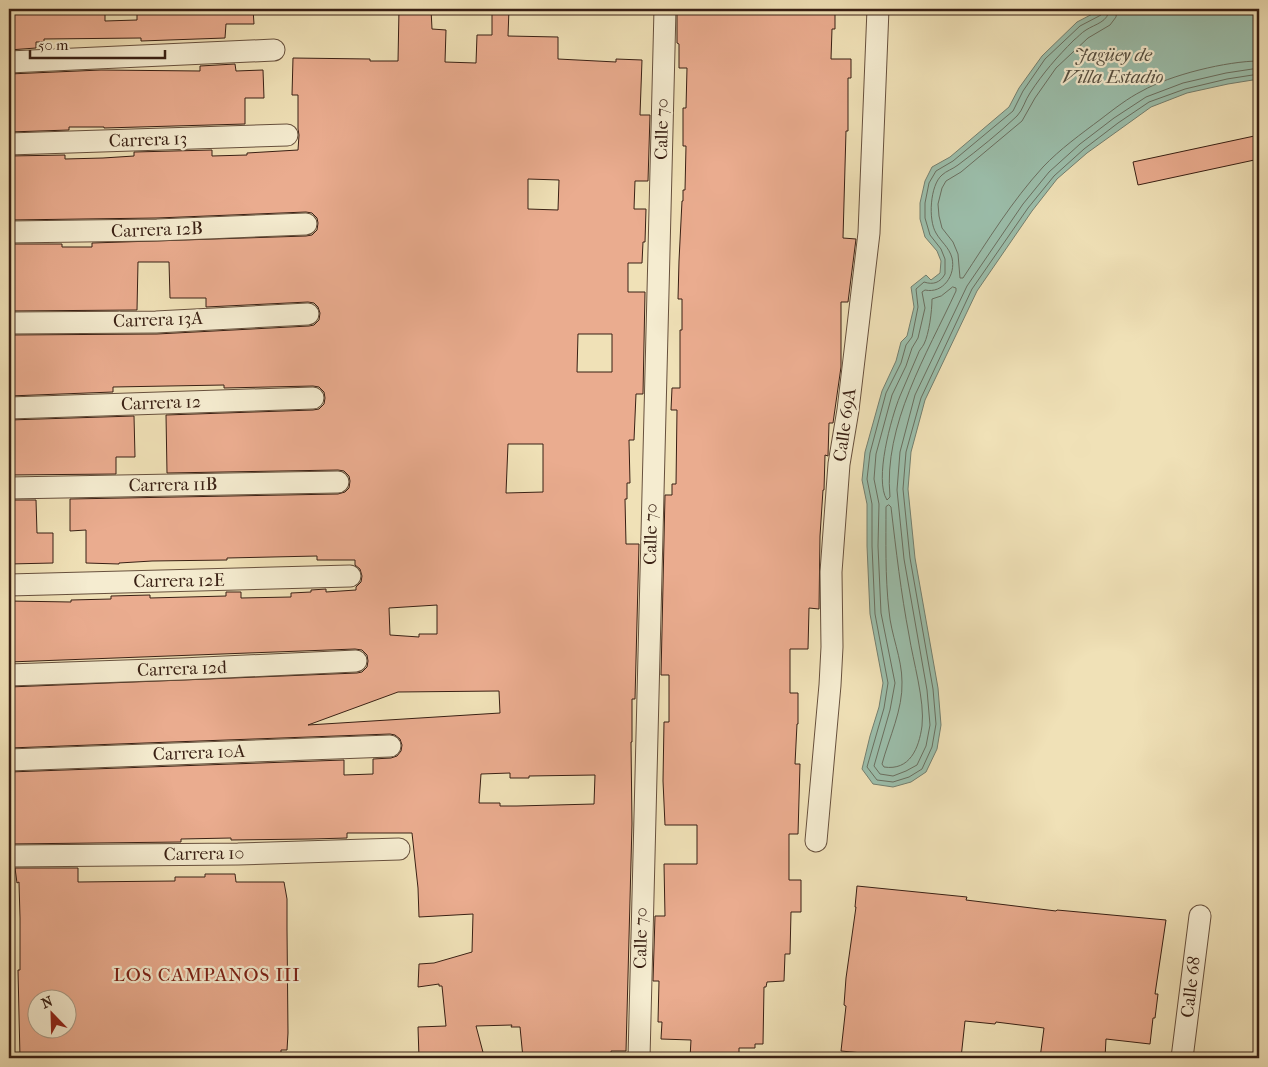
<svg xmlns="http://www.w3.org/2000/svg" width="1268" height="1067" font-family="'IM FELL French Canon',serif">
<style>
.water{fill:#9bbeab;stroke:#747f6f}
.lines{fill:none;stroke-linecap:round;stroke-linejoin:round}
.shore{stroke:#6a6f60;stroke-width:1}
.building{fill:#eaac8f;stroke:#392014;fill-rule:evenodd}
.minor-casing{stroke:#67503d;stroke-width:23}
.minor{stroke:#f5ecd0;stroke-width:21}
.labels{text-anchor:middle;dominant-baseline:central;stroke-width:4.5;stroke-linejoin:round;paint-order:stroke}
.street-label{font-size:18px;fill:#392014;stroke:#f5ecd0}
.water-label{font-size:19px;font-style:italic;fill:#564f41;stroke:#f5ecd0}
.neighbourhood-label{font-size:19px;letter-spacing:1px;fill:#7a1f14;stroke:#f5ecd0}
</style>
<rect width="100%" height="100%" fill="#f0e1b7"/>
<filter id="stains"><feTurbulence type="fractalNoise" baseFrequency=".004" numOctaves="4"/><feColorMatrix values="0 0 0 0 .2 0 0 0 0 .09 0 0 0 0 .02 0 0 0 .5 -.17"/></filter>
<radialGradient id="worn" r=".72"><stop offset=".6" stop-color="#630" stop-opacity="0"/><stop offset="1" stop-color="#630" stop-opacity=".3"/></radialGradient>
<polygon class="water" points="1102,9 1259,9 1259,79 1228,84 1187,93 1151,107 1087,153 1057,179 1032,211 977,291 925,400 911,452 908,489 915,558 938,688 941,725 937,749 926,772 911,782 893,787 873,784 862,769 870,736 879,707 883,683 870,614 867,546 867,504 862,480 865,452 882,391 896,361 901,342 907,336 914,307 911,287 926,275 931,280 940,273 941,261 937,251 925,237 920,219 920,203 925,181 932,167 950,157 1009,107 1019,88 1042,56 1077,22"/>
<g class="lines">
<g class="shore">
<path d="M1103,9L1101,15L1080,26L1045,59L1023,91L1013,111L953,161L936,171L929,183L925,203V218L930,235L941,249L945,259V274C940,283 933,285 924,282L916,289L918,307L912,337L906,345L901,363L886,393L870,453L867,479L872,504V546L875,614L888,683L884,708L867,767L877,780L893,782L909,777L922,769L932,747L936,724L933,689L910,558L903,489L906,452L921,398L972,289L1028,208L1054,176L1084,149L1118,123L1149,102L1185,89L1227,79L1259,74"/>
<path d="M1109,9C1109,22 1095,24 1086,30C1081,33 1078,37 1074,40C1057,57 1043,73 1030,93C1025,100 1023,110 1017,116C999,133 978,150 958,165C953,169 946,171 942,175C930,185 928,220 936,233C941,242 949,247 952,258C956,275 943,294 925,290L922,292L925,308L918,338L912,348L906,366L892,395L876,454L874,479L879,504L878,546L881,613L895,683L890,710L874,766L880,774L893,776L906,771L917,765L926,746L930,725L927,690L904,559L897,490L900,452L915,395L967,286L1023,204L1049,172L1080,144L1114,118L1146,97L1183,83L1226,73L1259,68"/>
<path d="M1117,9L1116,17L1110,25L1088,38L1056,68L1035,98L1022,121L961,172L946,181L942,188L938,204L939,216L942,228L953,242L958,254L960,278H963C988,240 1012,201 1043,167C1060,149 1081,134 1101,119C1114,109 1128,98 1142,91C1170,75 1227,61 1259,61"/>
<path d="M953,287L956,288V291C927,354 883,425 890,497L887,500C874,480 891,418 900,396C906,382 912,368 918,354C919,350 922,348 924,344C929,334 932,311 932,299L941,296Z"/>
<path d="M889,505L891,507C896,550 901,593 909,635C913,661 925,701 922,726C919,748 910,771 884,767L882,764C889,738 903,709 902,682C902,658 891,635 889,611C885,576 886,541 886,507Z"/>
</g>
</g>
<g class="building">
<polygon points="9,9 105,9 105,21 137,20 137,9 253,9 254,24 226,24 225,38 141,41 141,38 44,39 44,42 36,42 36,48 9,50"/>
<path d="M399,9H431L432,29L446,30L445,62L476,63L477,35H492V9H509L508,36L558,37V59L616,62V59L642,60L640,115H650L648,181H635L634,209H646L645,242H643L642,263H628V292H645L643,394H636L634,440H629L630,483H627V499H625L626,544H639L635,699H632V742H631L632,824L626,1051H611V1053H589L588,1058H523L520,1027H511L512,1025L476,1026L484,1056L419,1058L418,1027L446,1026L442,986H439V984L418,987L419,964L434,963L472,952L473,914L419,917L418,888L412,833H347V838L311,839L231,840V838L181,839V842L9,844V772L344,760V775L373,774V759L391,758L397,756L401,751L402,745L400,739L395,735L390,734L9,748V687L357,673L362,672L367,667L368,661L367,655L362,650L355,649L9,662V601L71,602V600L111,599V596L150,595V598L226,596V592H241V598L291,597V593L311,592V590L326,589V592L356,590V587L361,582L362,576L360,569L355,565V560H317V556L227,558V560L152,561L119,563V564L86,563V530L70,531V499L338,494L345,492L349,488L350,481L349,476L344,471L338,470L167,473L166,415L313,410L319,409L324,404L325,398L324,392L319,387L313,386L224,388V385L113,387V392L9,396V335L157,334L309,326L314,325L319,320L320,313L318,307L314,303L308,302L206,307V298H170L169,262H138L137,310L9,311V244H62V247H92V243L306,236L312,235L317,230L318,223L317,218L312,213L306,212L157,218L9,220V156L65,155V159L103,158L134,156V152L212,150V156L247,155V153L298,150L299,135L298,129V95H292L293,58L370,59V61H398ZM528,179L559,180L558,210L528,209ZM578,334H612V372H577ZM508,444H543V492L506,493ZM437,605V634H419V637L390,635L389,608ZM499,691L500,713L308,725L398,692ZM510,773V778H529V776L595,775L594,804L517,806H500V803H479L481,774Z"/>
<polygon points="677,9 835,10 835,29 832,29 831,59 851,59 851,78 848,78 848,131 846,131 843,238 856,239 848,302 841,302 841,367 833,423 829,423 828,456 825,455 824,490 823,490 820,536 819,609 809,608 808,649 790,649 790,693 798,693 798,724 797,724 795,764 800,764 798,834 789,834 789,880 801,880 801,912 791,912 790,954 785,954 784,981 767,982 766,987 764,987 763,1044 755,1044 755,1048 739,1048 739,1058 690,1058 691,1040 661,1039 662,1022 658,1022 659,981 653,981 655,916 665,916 664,864 697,864 697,825 665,825 663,781 664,722 669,722 669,675 661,675 665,495 672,495 672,484 676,484 677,410 671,410 672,388 680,388 680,330 682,330 682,299 678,299 679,261 682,201 683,201 683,190 685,190 686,146 683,146 683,108 686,108 687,68 679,68 679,44 677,43"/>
<polygon points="235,64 236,71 263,70 264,98 245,98 245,124 104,128 104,127 69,127 69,130 9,132 9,74 101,70 200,71 200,66"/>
<polygon points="1259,135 1259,159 1138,185 1133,162"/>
<polygon points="134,416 135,457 116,457 116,474 9,475 9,420"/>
<polygon points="10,500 36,500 37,533 53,533 53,563 9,564"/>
<path d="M15,868H78V882L175,881V877H205V874H235L236,882H284L287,899V929L288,1033L287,1050H281V1058H20L18,970H20V918L19,882L17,883ZM38,1000H68V1030H38Z"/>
<polygon points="857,886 967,897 966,900 1056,911 1057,910 1166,920 1155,994 1158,994 1155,1018 1153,1018 1150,1044 1106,1039 1105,1058 1040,1058 1044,1028 996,1022 995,1024 965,1021 961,1058 895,1058 895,1056 841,1051 846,1006 844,1005 846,978 856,907 855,907"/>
</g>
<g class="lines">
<g class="minor-casing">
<g id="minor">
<polyline points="9,62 274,50"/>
<polyline points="9,144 287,135"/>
<polyline points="9,232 157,230 306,224"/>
<polyline points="9,323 156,322 308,314"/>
<polyline points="9,408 313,398"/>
<polyline points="9,488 338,482"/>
<polyline points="9,585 350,576"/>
<polyline points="9,675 182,669 356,661"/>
<polyline points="9,760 390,746"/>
<polyline points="816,841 830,685 832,647 831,572 839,464 848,410 869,233 878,9"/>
<polyline points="9,856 238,854 399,849"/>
<polyline points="639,1058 665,9"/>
<polyline points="1182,1058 1200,916"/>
</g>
</g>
<use href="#minor" class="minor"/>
</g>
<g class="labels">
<g class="street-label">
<text transform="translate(662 129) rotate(-89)">Calle 70</text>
<text transform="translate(148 140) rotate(-2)">Carrera 13</text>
<text transform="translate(157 230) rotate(-2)">Carrera 12B</text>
<text transform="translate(158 320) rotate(-2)">Carrera 13A</text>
<text transform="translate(161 403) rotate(-2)">Carrera 12</text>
<text transform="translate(845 425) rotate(-82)">Calle 69A</text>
<text transform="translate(173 485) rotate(-1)">Carrera 11B</text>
<text transform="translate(651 534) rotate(-89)">Calle 70</text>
<text transform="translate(179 581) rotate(-1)">Carrera 12E</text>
<text transform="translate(182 669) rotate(-2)">Carrera 12d</text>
<text transform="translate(199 753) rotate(-2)">Carrera 10A</text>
<text transform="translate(204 854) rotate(-1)">Carrera 10</text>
<text transform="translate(641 938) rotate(-89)">Calle 70</text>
<text transform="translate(1191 987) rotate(-83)">Calle 68</text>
</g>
<g class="water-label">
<text x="1113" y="55">Jagüey de<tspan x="1113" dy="22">Villa Estadio</tspan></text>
</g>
<g class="neighbourhood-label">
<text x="207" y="975">LOS CAMPANOS III</text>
</g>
</g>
<rect width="1268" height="1067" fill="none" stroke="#f0e1b7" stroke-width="30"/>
<rect x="10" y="10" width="1248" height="1047" fill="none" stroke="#392014" stroke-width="2.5"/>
<rect x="15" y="15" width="1238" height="1037" fill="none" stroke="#392014"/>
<g transform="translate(52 1014) rotate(337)"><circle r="24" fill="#f5ecd0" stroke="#aa9a85"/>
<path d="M0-4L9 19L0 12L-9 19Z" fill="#8f2418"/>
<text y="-8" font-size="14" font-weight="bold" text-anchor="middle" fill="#392014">N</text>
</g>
<path d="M30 50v8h135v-8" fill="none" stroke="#392014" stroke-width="2.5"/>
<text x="38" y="50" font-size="15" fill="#392014" stroke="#f5ecd0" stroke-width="4" paint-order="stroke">50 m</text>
<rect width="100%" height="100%" filter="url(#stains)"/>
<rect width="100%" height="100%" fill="url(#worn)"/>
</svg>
